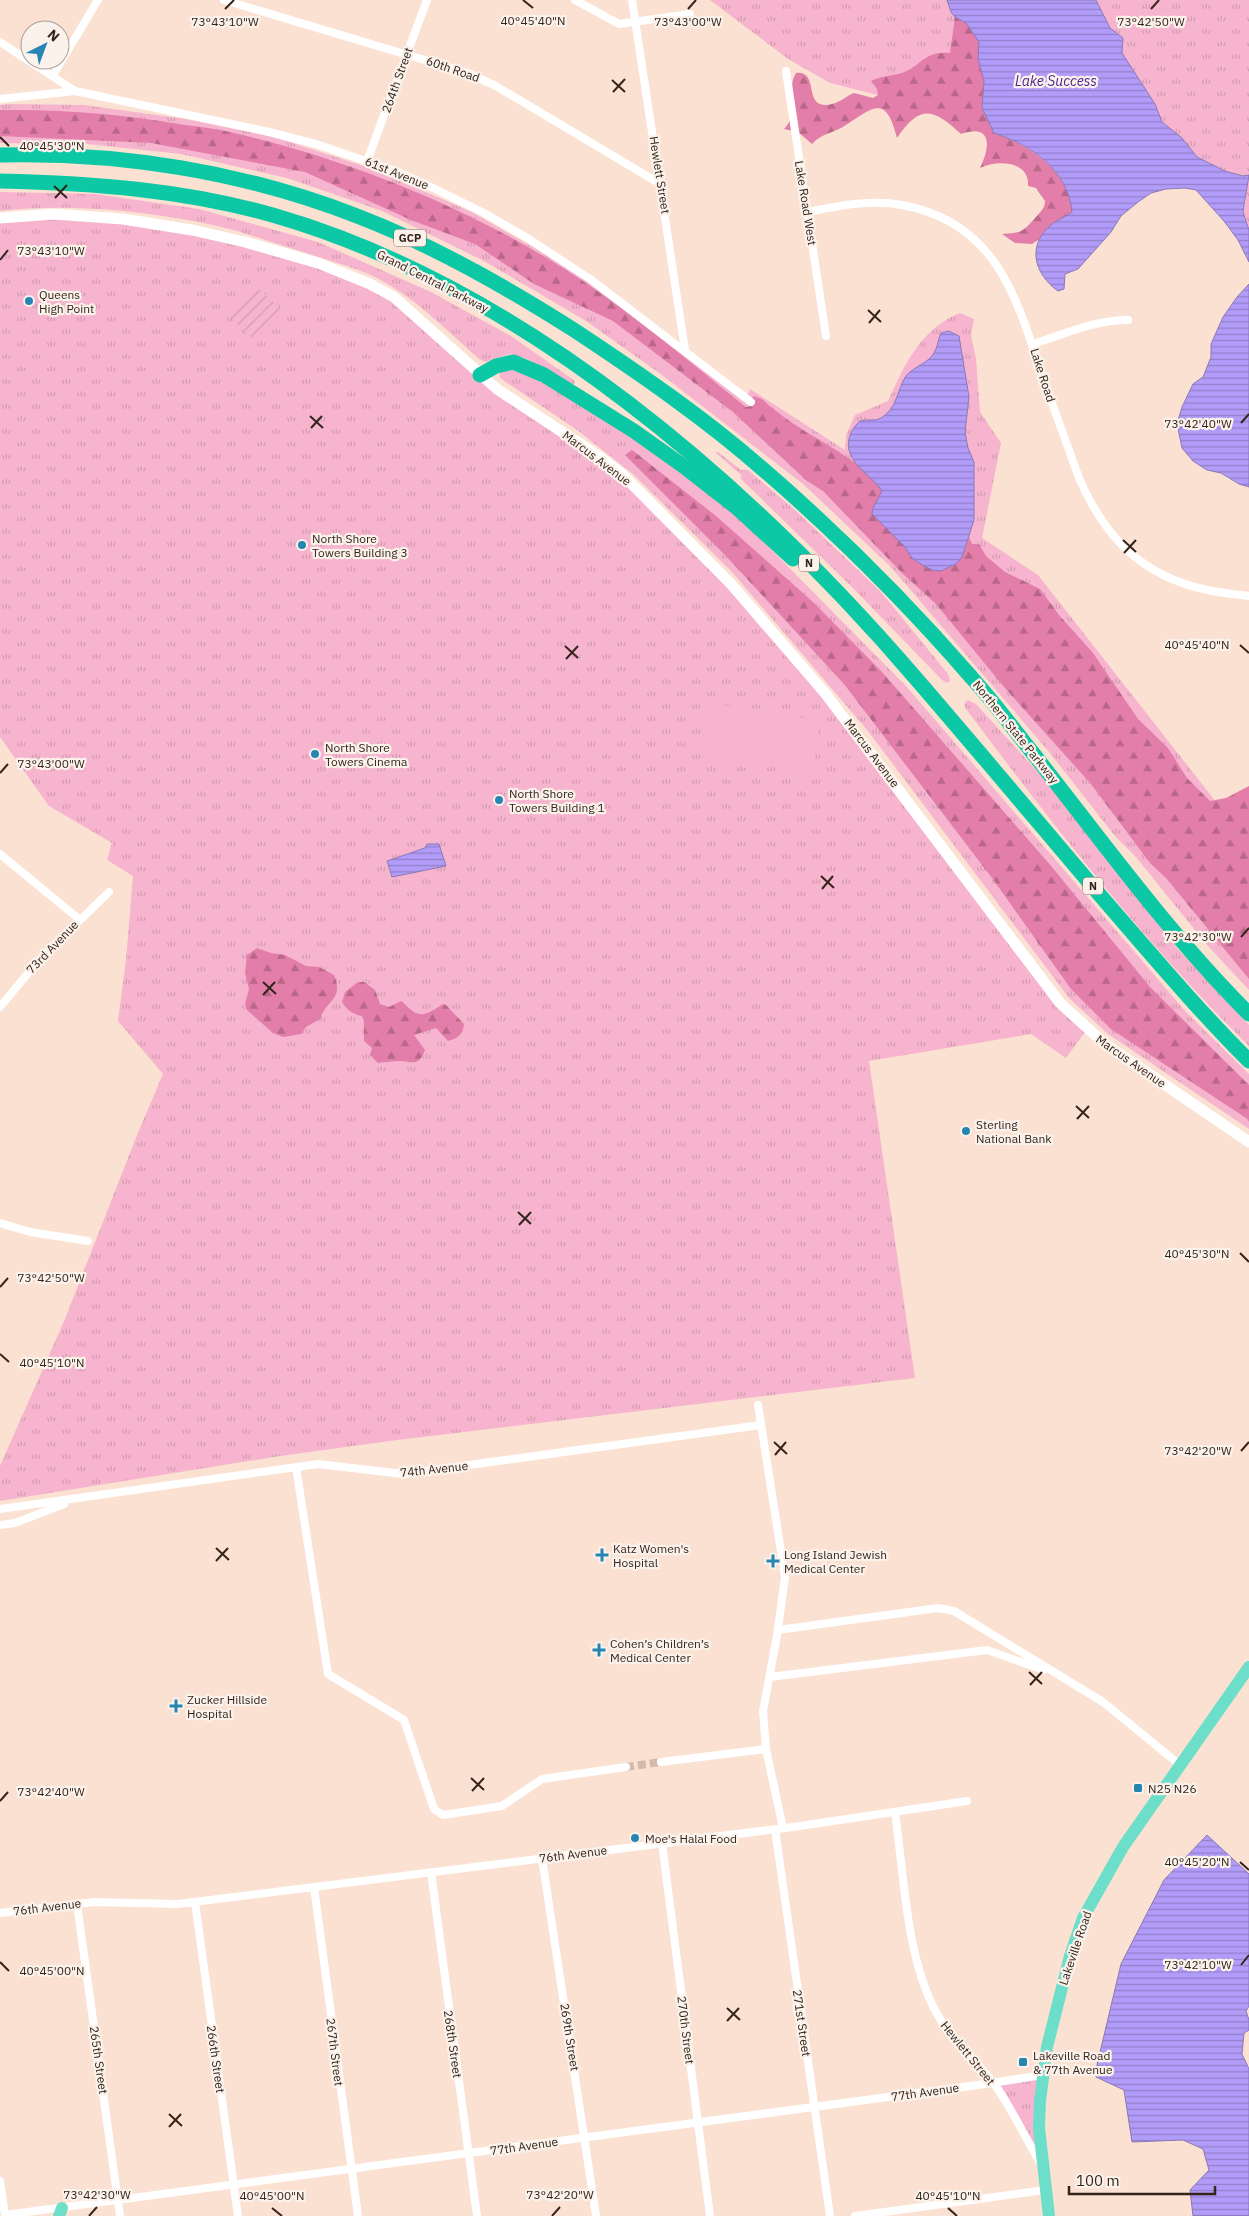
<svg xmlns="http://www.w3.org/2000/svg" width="1249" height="2216" font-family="'IBM Plex Sans',sans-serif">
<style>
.grass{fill:url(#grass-tufts)}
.forest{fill:url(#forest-firs)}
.garden{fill:url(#garden-furrows)}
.pitch{fill:#f6b4ce}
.water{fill:url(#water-rules);stroke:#8c78b6}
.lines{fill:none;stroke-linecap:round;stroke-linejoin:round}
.minor-tunnel{stroke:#d3bbac;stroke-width:8;stroke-dasharray:8 4;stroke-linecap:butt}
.minor{stroke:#fff;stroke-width:8}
.secondary{stroke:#fff;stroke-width:11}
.primary{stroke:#6ddec9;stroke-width:12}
.motorway{stroke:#0cc8a5;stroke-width:15}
.ticks{fill:none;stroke:#34241a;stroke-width:2}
.poi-dot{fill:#2785b1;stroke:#fbf2ec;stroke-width:2}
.labels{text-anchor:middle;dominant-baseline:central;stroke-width:4.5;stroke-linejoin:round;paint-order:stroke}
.shield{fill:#fbf2ec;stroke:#706259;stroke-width:1}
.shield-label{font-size:11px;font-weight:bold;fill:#34241a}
.street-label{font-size:12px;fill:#34241a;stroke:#fbf2ec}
.poi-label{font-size:12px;fill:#34241a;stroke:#fbf2ec;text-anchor:start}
.water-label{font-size:14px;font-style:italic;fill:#4c2690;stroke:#fbf2ec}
.ticks-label{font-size:12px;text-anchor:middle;fill:#34241a;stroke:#fbf2ec;stroke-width:4.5;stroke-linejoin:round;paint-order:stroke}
</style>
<defs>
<pattern id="grass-tufts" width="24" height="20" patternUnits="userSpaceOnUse" patternTransform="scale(1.25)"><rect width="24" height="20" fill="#f6b4ce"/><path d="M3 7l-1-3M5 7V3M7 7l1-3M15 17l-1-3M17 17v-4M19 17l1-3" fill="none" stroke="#d49bb0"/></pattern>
<pattern id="forest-firs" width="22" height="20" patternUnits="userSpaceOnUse" patternTransform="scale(1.25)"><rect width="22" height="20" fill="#e27ea9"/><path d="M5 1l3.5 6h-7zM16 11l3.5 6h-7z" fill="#b86789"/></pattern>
<pattern id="garden-furrows" width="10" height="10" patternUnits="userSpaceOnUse" patternTransform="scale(1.25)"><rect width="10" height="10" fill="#f6b4ce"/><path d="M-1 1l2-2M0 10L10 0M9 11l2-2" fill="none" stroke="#d49bb0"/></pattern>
<pattern id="water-rules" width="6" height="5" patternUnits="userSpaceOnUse" patternTransform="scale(1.25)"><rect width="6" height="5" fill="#b29cf9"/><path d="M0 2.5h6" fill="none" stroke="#927fc9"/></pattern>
</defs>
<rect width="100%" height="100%" fill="#fbe1d1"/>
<g class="grass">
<polygon points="710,0 947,0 955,17 966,23 929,108 830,83 788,59"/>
<polygon points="1096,0 1249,0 1249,230 1243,212 1246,202 1243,176 1225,171 1197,157 1182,138 1162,122 1155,104 1122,53 1123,38 1110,28"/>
<path d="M10,104L84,105L185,119L274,137L370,168L472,212L536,249L596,287L746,400L750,389L845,450L846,435L855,415L888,401C904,366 921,328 960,313L974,319L971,335L976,359L980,412L1001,443L982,538L1038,575L1242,835L1249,839V990L1207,945L1136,857L1115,836L1050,753L890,566L803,484L662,375L586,321L484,261L382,211L287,178L181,154L87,144L0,143V105Z"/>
<path d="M0,192L95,194L199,209L318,242L431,292L511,336L575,381L573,386L527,359L510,354L485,362L479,359C451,334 423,306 391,286C365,269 332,262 303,252C280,245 257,237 234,230C164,212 72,202 0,211Z"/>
<polygon points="54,214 192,230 370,284 480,375 597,455 731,584 1087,1029 1066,1058 1031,1034 869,1061 915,1378 397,1440 280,1456 0,1501 0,1466 65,1319 137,1135 163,1074 118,1021 126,960 133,876 107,860 112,843 49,806 0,737 0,218"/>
<polygon points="519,368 587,405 672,464 747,525 906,686 1186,1012 1249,1074 1249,1129 1108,1034 1069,998 868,731 732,572 634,475 577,430 500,378 499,371"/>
<polygon points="715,452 718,452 741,470 748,470 795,510 881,592 948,674 950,681 947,683 942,680 851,586 740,478 742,476"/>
<path d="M968,700L976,704L1047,782L1177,948L1249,1025V1046C1145,944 1053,825 966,709L964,704Z"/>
<polygon points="1043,2075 1042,2167 993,2083"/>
</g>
<g class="forest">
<path d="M955,17L966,23L979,42L978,59L984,81L982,108L994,133C1031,146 1067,170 1073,212L1051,225L1041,238L1032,244L1015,243L1002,234C1021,233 1023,232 1035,218C1040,212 1045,209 1045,201L1036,188L1028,186C1030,160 996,160 980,168C990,148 993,123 961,134C933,108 920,104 897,138C886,95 875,106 846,125C834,133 822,133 812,144L798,132L784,129C803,108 785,90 796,73C821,70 801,112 832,104C841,102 846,96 854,93L873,98L878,95L877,89L871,81C882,76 891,76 902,73C922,66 923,51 950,53Z"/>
<path d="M0,110C63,109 122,114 185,125C201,127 218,129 234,133C355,161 482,213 586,283C641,320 693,365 746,407L751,406L752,398L754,396L762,399C779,415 802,430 823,442C845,456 868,468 882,491L873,508L872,514L904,546L912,558L962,557L969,537L972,544H979L986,556L1005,572L1040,589L1059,615L1093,653L1138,719L1168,748L1187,778L1210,801L1226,798L1249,786V979L1166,878L1150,863L1091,784L1004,687L936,604L902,573L823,491L807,481L733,412L613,321L534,284L475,244L411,220L305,172L151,143L0,136Z"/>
<polygon points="632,450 716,516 813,602 882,672 1052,867 1150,987 1249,1085 1249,1120 1111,1029 1071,989 992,878 844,684 727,557 625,455"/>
<path d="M257,948L271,953L285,955L306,966L319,967L334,975C344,1000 327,999 320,1019L306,1027L301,1034L283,1037L273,1033L247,1010L245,1004L249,989L245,973L247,955Z"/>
<path d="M358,982H364L375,990L380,1004L389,1007L401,1001C405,1003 406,1006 410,1009C421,1020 432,1011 443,1004L446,1005L464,1024C463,1035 458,1038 448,1041L436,1028L414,1035L425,1050C418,1068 413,1061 399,1061C392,1061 385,1062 378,1063L370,1055L372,1048L364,1041V1021L362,1016C352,1014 347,1010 342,1002L345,992Z"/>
</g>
<polygon class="garden" points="257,287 282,310 255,341 228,315"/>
<polygon class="pitch" points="709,703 820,721 812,773 701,755"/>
<g class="water">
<path d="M947,0H1096L1110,28L1123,38L1122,53L1155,104L1162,122L1182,138L1197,157L1225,171L1243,176L1249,175L1243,212L1249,230V262L1238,240L1224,221L1196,190L1185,188L1166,189L1151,193L1138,202L1121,216L1111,232L1078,269L1065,274L1064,289L1058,291C1034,274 1026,245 1052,224C1058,220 1066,216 1072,212C1068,170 1031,145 994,133L982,108L984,81L978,59L979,42L966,23L955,17L951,12Z"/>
<polygon points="1249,284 1249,487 1239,484 1221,473 1207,470 1193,461 1182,448 1177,424 1182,407 1193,384 1203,377 1211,357 1211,344 1223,317 1237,297"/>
<path d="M949,331L959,336L969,397L965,432L968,448L974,462V520L962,557L956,564L941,571L932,570L922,565L912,558L904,546L872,514L873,508L882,491C874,478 855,468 850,453C846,443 850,432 856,425C863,416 872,423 881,418C897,409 897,390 906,376C914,366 930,363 935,351C938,346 938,339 941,333Z"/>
<polygon points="427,844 439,844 446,866 392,877 387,861 425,848"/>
<polygon points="1207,1835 1249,1874 1249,2006 1246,2011 1249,2020 1249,2030 1244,2033 1242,2054 1249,2069 1249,2216 1193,2216 1190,2190 1209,2170 1203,2149 1183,2140 1132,2142 1124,2090 1096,2077 1096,2069 1121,1964 1164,1880"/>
</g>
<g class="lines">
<polyline class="minor-tunnel" points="626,1767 661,1762"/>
<g class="minor">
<polyline points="224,0 468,73 496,86 662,185"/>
<polyline points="575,0 619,24 690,14"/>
<polyline points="632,0 685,350"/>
<polyline points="0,42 75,91 265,131 316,144 398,172 427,185 484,213 529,239 590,279 751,402"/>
<polyline points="786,71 826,336"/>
<polyline points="53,75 98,0"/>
<polyline points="0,99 75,91"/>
<polyline points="367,161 427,0"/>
<path d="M808,212C838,206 871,199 902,205C997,222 1017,299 1043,378C1055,411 1067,445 1079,478C1105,538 1142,576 1207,590C1220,593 1235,594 1249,596"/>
<path d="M1033,344C1064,334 1095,320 1128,320"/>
<polyline points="0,854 79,919"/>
<polyline points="0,1007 39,960 109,892"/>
<polyline points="0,1223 30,1232 88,1241"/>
<polyline points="758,1405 785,1577 777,1636 763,1711 766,1749 783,1828"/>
<polyline points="296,1467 328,1674 404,1720 434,1809 443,1815 502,1806 542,1779 626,1767"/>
<polyline points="0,1509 318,1464 403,1474 761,1425"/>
<polyline points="0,1525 15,1523 64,1504"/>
<polyline points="778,1630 938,1608 954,1611 1103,1702 1180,1765"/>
<polyline points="770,1677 987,1650 1044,1670"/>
<polyline points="661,1762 766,1749"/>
<path d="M895,1812C904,1875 906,1957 936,2012C951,2040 974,2058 993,2082C1010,2105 1026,2139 1041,2164"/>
<polyline points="775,1829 830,2216"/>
<polyline points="662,1843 710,2216"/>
<polyline points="542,1858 596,2216"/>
<polyline points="431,1872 477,2216"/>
<polyline points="314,1887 358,2216"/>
<polyline points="195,1902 238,2216"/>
<polyline points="77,1904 120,2216"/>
<polyline points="0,1913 94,1902 178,1904 793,1827 967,1801"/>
<polyline points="0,2181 5,2216"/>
<polyline points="5,2215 978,2085 1043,2075"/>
<polyline points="855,2216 1045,2190"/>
</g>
<polyline class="secondary" points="0,218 54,214 123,219 192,230 245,242 318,263 370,284 394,297 497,389 597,455 622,474 731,584 825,693 1060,1003 1105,1044 1249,1142"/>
<g class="primary">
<polyline points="59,2216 62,2208"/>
<polyline points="1049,2216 1039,2128 1040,2101 1047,2047 1070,1956 1083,1918 1123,1847 1249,1667"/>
</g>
<g class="motorway">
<path d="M0,155C121,152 244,172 357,216C433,245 505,286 574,330C639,373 706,419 765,471C839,535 908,604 972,678C993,701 1012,727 1032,752C1102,841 1169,934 1249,1014"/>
<path d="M0,181C93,183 186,190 276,216C526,289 752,487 919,682C982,755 1043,828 1105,901C1152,955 1198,1010 1249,1061"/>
<polyline points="480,375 496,366 513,362 544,375 634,431 686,468 736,507 793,559"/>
</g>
</g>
<path class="ticks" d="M523,0L533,8M225,9L234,0M688,9L696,0M1151,9L1159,0M612,80L625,92M613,92L625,79M0,137L9,146M54,186L67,198M55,198L67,185M0,260L8,250M868,310L881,322M869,323L880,310M310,416L323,428M1241,423L1249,414M311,428L322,416M1123,540L1136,552M1124,553L1136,540M1240,645L1249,653M565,646L578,658M566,659L578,646M0,773L8,764M821,876L834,888M822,889L833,876M1241,937L1249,928M263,982L276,994M263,995L275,982M1076,1106L1089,1118M1077,1119L1089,1106M518,1212L531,1224M519,1225L531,1212M1240,1253L1249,1262M0,1287L8,1278M0,1354L9,1362M774,1442L787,1454M1241,1451L1249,1442M775,1455L786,1442M216,1548L229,1560M216,1561L228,1548M1029,1672L1042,1684M1030,1685L1042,1672M471,1778L484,1790M472,1791L484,1778M0,1801L8,1792M1240,1862L1249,1870M0,1962L9,1971M1241,1965L1249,1955M727,2008L740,2020M727,2021L739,2008M169,2114L182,2126M169,2127L181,2114M272,2208L282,2216M948,2208L957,2216M89,2216L97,2207M552,2216L560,2207"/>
<g class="poi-dot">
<circle cx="29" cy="301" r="5"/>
<circle cx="302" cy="545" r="5"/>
<circle cx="315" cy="754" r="5"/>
<circle cx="499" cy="800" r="5"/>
<circle cx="966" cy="1131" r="5"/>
<path d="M599.5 1547.5h5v5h5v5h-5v5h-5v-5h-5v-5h5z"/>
<path d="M770.5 1553.5h5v5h5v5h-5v5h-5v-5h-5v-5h5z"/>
<path d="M596.5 1642.5h5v5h5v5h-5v5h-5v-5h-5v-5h5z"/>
<path d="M173.5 1698.5h5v5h5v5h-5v5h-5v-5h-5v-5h5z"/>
<rect x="1133" y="1783" width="10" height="10" rx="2.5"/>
<circle cx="635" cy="1838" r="5"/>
<rect x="1018" y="2057" width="10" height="10" rx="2.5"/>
</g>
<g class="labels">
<g class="shield">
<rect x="394" y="229.5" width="32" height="17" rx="4"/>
<rect x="799" y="554.5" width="20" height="17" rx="4"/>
<rect x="1083" y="877.5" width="20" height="17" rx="4"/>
</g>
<g class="shield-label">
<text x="410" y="238">GCP</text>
<text x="809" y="563">N</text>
<text x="1093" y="886">N</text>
</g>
<g class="street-label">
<text transform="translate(453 69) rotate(19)">60th Road</text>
<text transform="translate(397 80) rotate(-70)">264th Street</text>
<text transform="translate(397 173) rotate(22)">61st Avenue</text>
<text transform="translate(660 175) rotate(81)">Hewlett Street</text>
<text transform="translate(806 203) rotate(81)">Lake Road West</text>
<text transform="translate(433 281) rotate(27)">Grand Central Parkway</text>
<text transform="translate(1043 375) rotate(72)">Lake Road</text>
<text transform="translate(597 458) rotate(37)">Marcus Avenue</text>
<text transform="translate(1016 732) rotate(51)">Northern State Parkway</text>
<text transform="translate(872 753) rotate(53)">Marcus Avenue</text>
<text transform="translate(52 947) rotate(-46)">73rd Avenue</text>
<text transform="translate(1131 1061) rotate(35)">Marcus Avenue</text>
<text transform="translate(434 1469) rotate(-6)">74th Avenue</text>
<text transform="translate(573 1854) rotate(-7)">76th Avenue</text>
<text transform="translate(47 1907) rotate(-7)">76th Avenue</text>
<text transform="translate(1075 1948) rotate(-71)">Lakeville Road</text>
<text transform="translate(802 2023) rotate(82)">271st Street</text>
<text transform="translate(686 2030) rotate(83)">270th Street</text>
<text transform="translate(570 2037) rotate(81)">269th Street</text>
<text transform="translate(453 2044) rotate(82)">268th Street</text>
<text transform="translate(335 2052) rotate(83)">267th Street</text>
<text transform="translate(968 2053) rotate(51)">Hewlett Street</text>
<text transform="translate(216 2059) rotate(82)">266th Street</text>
<text transform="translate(99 2060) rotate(82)">265th Street</text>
<text transform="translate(925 2092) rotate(-8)">77th Avenue</text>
<text transform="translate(524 2146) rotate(-8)">77th Avenue</text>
</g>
<g class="poi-label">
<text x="39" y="294">Queens<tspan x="39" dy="14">High Point</tspan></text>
<text x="312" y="538">North Shore<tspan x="312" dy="14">Towers Building 3</tspan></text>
<text x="325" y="747">North Shore<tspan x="325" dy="14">Towers Cinema</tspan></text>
<text x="509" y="793">North Shore<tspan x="509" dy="14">Towers Building 1</tspan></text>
<text x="976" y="1124">Sterling<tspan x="976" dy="14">National Bank</tspan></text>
<text x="613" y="1548">Katz Women's<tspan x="613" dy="14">Hospital</tspan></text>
<text x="784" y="1554">Long Island Jewish<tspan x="784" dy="14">Medical Center</tspan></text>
<text x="610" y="1643">Cohen’s Children’s<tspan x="610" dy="14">Medical Center</tspan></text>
<text x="187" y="1699">Zucker Hillside<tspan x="187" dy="14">Hospital</tspan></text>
<text x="1148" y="1788">N25 N26</text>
<text x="645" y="1838">Moe's Halal Food</text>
<text x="1033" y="2055">Lakeville Road<tspan x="1033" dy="14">&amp; 77th Avenue</tspan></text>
</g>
<g class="water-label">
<text x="1056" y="81">Lake Success</text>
</g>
</g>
<g class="ticks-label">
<text x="533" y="25">40°45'40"N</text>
<text x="225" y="26">73°43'10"W</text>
<text x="688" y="26">73°43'00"W</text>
<text x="1151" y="26">73°42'50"W</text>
<text x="52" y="150">40°45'30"N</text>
<text x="51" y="255">73°43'10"W</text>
<text x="1198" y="428">73°42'40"W</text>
<text x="1197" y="649">40°45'40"N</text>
<text x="51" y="768">73°43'00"W</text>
<text x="1198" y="941">73°42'30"W</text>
<text x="1197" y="1258">40°45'30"N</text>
<text x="51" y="1282">73°42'50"W</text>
<text x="52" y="1367">40°45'10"N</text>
<text x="1198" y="1455">73°42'20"W</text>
<text x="51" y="1796">73°42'40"W</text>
<text x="1197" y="1866">40°45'20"N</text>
<text x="1198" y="1969">73°42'10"W</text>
<text x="52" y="1975">40°45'00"N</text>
<text x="97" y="2199">73°42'30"W</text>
<text x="560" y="2199">73°42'20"W</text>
<text x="272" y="2200">40°45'00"N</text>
<text x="948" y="2200">40°45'10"N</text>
</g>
<g transform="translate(45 45) rotate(42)"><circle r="24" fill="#fbf2ec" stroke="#aba098"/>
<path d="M0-4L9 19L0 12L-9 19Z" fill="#2785b1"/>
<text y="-8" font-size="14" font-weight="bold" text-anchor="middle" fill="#34241a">N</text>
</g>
<path d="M1069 2186v8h146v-8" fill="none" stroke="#34241a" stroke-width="2.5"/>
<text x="1076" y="2186" font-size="15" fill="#34241a" stroke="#fbf2ec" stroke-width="4" paint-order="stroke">100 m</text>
</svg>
